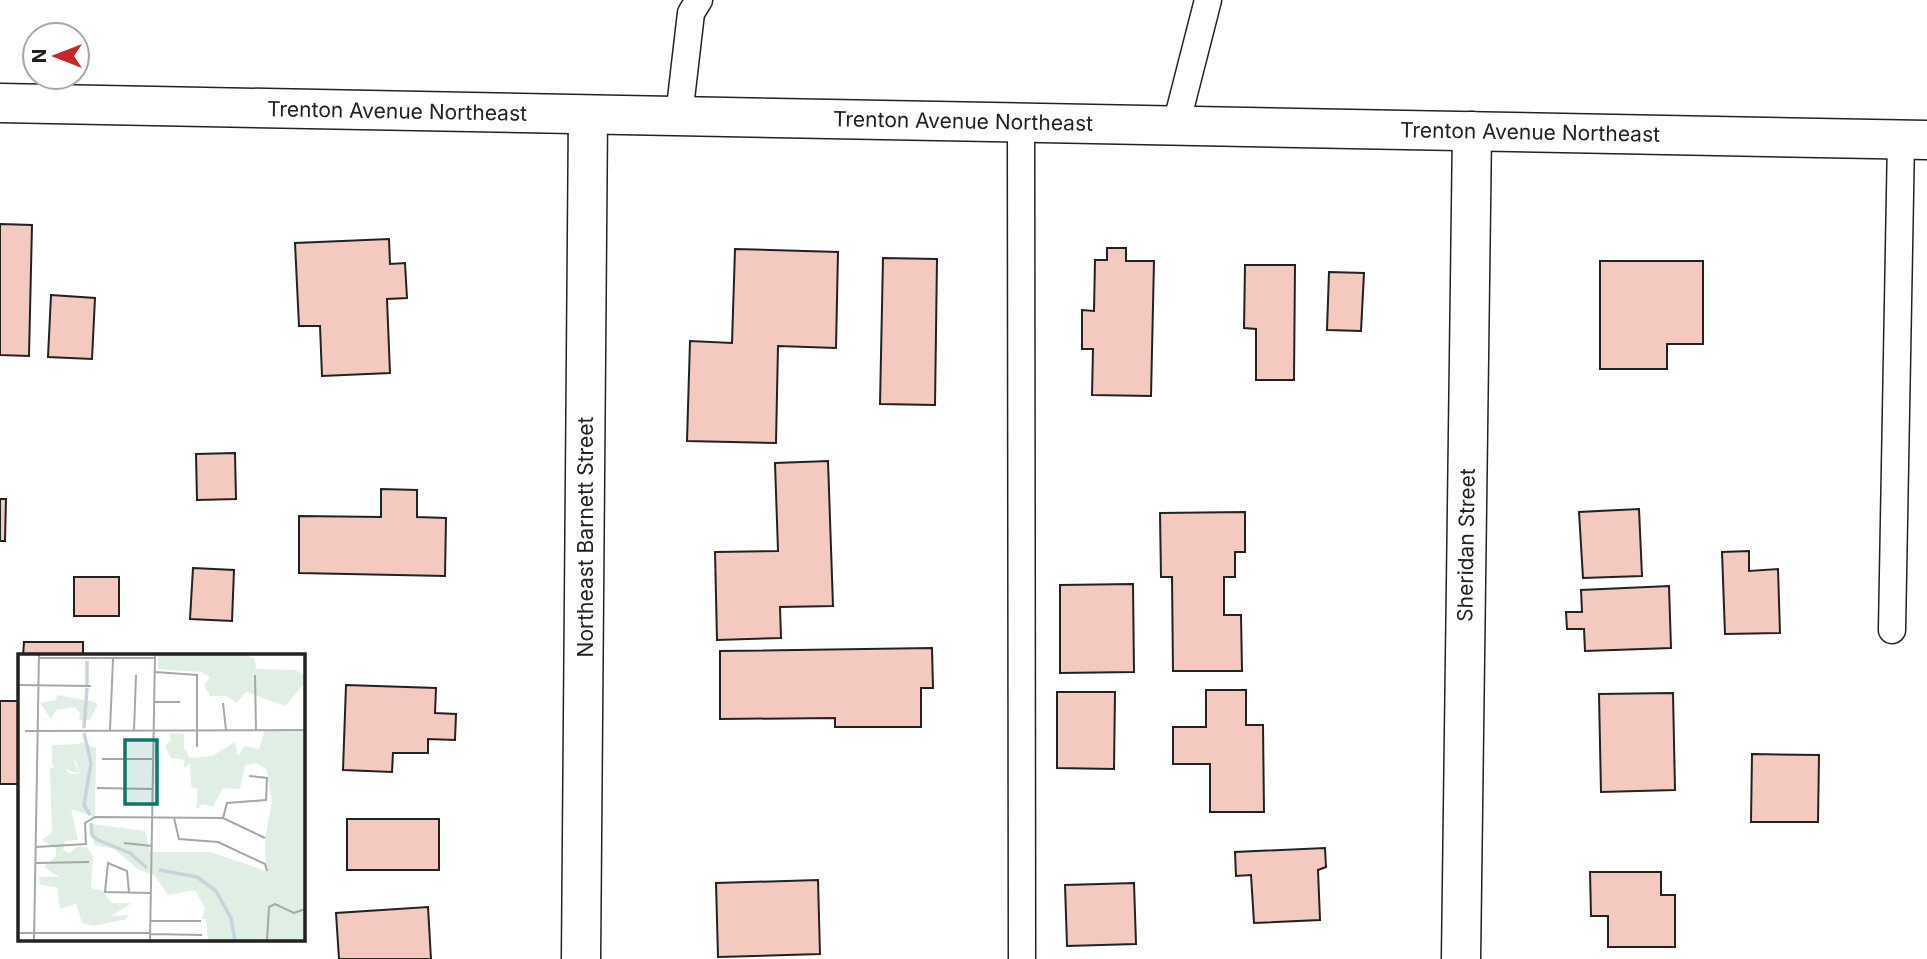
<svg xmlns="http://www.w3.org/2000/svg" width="1927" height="959" font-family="Inter,sans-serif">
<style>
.building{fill:#f3c9c0;stroke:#222;stroke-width:2}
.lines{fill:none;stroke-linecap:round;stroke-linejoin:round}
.lane-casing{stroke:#222;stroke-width:29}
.street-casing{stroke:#222;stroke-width:41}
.secondary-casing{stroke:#222;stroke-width:41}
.lane{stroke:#fff;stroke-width:26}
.street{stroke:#fff;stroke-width:38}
.secondary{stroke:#fff;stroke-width:38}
.labels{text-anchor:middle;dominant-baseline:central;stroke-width:5;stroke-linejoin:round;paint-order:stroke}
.street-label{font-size:21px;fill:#222;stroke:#fff}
.inset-river{fill:none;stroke:#c7d3dd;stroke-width:3.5}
.inset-road{fill:none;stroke:#a7a7a7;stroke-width:2}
.view{fill:#0f766e;fill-opacity:0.15;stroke:#0f766e;stroke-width:3.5}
.inset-edge{fill:none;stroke:#222;stroke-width:3.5}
</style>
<rect width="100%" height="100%" fill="#fff"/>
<g class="building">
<polygon points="0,224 32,225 29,356 0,355"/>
<polygon points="389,239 390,264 405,263 407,298 387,299 390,373 322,376 320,326 299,326 295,243"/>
<polygon points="1107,248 1126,248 1126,261 1154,261 1151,396 1092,395 1093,349 1082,349 1082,310 1094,311 1095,260 1107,260"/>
<polygon points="735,249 838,252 836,348 778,346 776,443 687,441 690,341 732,343"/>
<polygon points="883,258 937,259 935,405 880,404"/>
<polygon points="1600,261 1703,261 1703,344 1667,344 1667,369 1600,369"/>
<polygon points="1245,265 1295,265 1294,380 1256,380 1256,329 1244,328"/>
<polygon points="1329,272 1364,273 1361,331 1327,330"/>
<polygon points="51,295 95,298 92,359 48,357"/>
<polygon points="235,453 236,499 197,500 196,454"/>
<polygon points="828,461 833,606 780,607 781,638 717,640 715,552 778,551 775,463"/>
<polygon points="381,489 417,490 417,517 446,518 445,576 299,573 299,516 381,517"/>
<polygon points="0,499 6,499 5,541 0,541"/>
<polygon points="1639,509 1642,576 1583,578 1579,512"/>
<polygon points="1245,512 1245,552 1235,552 1235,577 1224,577 1224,615 1241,615 1242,671 1173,671 1172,577 1161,577 1160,513"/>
<polygon points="1749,551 1749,571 1778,569 1780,633 1725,634 1722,552"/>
<polygon points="193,568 234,570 232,621 190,619"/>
<rect x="74" y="577" width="45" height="39"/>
<polygon points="1133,584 1134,672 1060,673 1060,585"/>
<polygon points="1669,586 1671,648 1585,651 1584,629 1567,629 1566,612 1582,612 1581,590"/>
<polygon points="24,642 83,642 83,656 23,656"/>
<polygon points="932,648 933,688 921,688 921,727 835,727 835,718 720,719 720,651"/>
<polygon points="346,685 436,688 435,713 456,714 455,740 428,739 428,753 393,753 392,772 343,770"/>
<polygon points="1206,690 1246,690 1246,725 1263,725 1264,812 1210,812 1210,764 1173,764 1173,727 1206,727"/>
<polygon points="1057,692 1115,692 1114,769 1057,768"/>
<polygon points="1673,693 1675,790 1601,792 1599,694"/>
<rect x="0" y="701" width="19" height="83"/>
<polygon points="1752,754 1819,755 1818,822 1751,822"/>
<rect x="347" y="819" width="92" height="51"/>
<polygon points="1325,848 1326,867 1318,870 1320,920 1254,923 1251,875 1236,876 1235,852"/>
<polygon points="1590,872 1661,872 1661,895 1675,895 1675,947 1608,947 1608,916 1591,916"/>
<polygon points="818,880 820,954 718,957 716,883"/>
<polygon points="1134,883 1136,944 1067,946 1065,885"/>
<polygon points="428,907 431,959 339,959 336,913"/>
</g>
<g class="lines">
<g class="lane-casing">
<g id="lane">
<polyline points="679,116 691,13 699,0"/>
<polyline points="1021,122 1022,959"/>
<polyline points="1176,125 1208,0"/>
<polyline points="1892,630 1901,139"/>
</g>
</g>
<g class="street-casing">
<g id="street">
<polyline points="581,959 588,115"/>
<polyline points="1461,959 1472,131"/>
</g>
</g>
<g class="secondary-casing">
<polyline id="secondary" points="0,103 1927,140"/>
</g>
<use href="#lane" class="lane"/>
<use href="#street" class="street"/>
<use href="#secondary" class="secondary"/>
</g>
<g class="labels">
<g class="street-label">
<text transform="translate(397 111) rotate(1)">Trenton Avenue Northeast</text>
<text transform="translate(963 121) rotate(1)">Trenton Avenue Northeast</text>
<text transform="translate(1530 132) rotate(1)">Trenton Avenue Northeast</text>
<text transform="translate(585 537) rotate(-90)">Northeast Barnett Street</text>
<text transform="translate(1466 545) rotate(-89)">Sheridan Street</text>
</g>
</g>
<g transform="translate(18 654)">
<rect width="287" height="287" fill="#fff"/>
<path d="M61,90L56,108L62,120L34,111V91Z" fill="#e0efe3"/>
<path d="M140,0H227L237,5L238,15L278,16L286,21V30L267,52L228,38L219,49L208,42H192L186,31L192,23L183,18L140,15ZM39,41L73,47L80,50L72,66H61L62,59L57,53L38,56L33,65L22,49L38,46ZM247,76H287V287H190L188,265H184L187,254L177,236L150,241L136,221L121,216L96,195L76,191L74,170L127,177L132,198H192L248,217L247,184L254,149L249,116L239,109L227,111L222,135L205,134L195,153L184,150L178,156L180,135L173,133L172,110L166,114V106L153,104L147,92L153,86L151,80L161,79L166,80V94L172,104L194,102L217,88L220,102L226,92L241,95ZM63,88L78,94L77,163L53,155L60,186L47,187L45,196L52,199L58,193H69L75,202L73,234L85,237L93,249H114L93,262L111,261L108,265L75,272L64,269L58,250L42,255L39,233L22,231L21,223H41L26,213L38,202V195L24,186L34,178L32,115L42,109L52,120H62L54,98Z" fill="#e0efe3"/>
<path class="inset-river" d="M69,7V31M66,74L69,34M66,79L73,109L66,151L72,161M73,169L74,181L80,186L112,199L129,214M141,216L179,223L198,237L213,264L217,287"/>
<path class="inset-road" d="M21,4H137M137,18L179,21V93M237,21L238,76M0,31L73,32M136,48H162M205,49L208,76M92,76L95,5M7,77L287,76M116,77L118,21M84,105H134M79,134L135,135M156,164L161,185L200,188L247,210L249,217M205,164L209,149L248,146L249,124L231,122M106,189L134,192M18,193L68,190L67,169L77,163L205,164L247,184M18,209L71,208M111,239L109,217L90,209L87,238L133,239M132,267H183M0,279H132M132,280L184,281M16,287L21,0M132,287L137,0M249,287L251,253L257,250L276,259L287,255"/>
<path class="view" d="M107,86H139V150H107Z"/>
<rect width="287" height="287" class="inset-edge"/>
</g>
<g transform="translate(56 56) rotate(270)"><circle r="33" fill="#ffffff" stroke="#a7a7a7" stroke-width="2"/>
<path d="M0-5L12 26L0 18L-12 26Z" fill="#c62828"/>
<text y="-10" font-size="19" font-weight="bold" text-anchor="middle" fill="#222222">N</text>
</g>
</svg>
